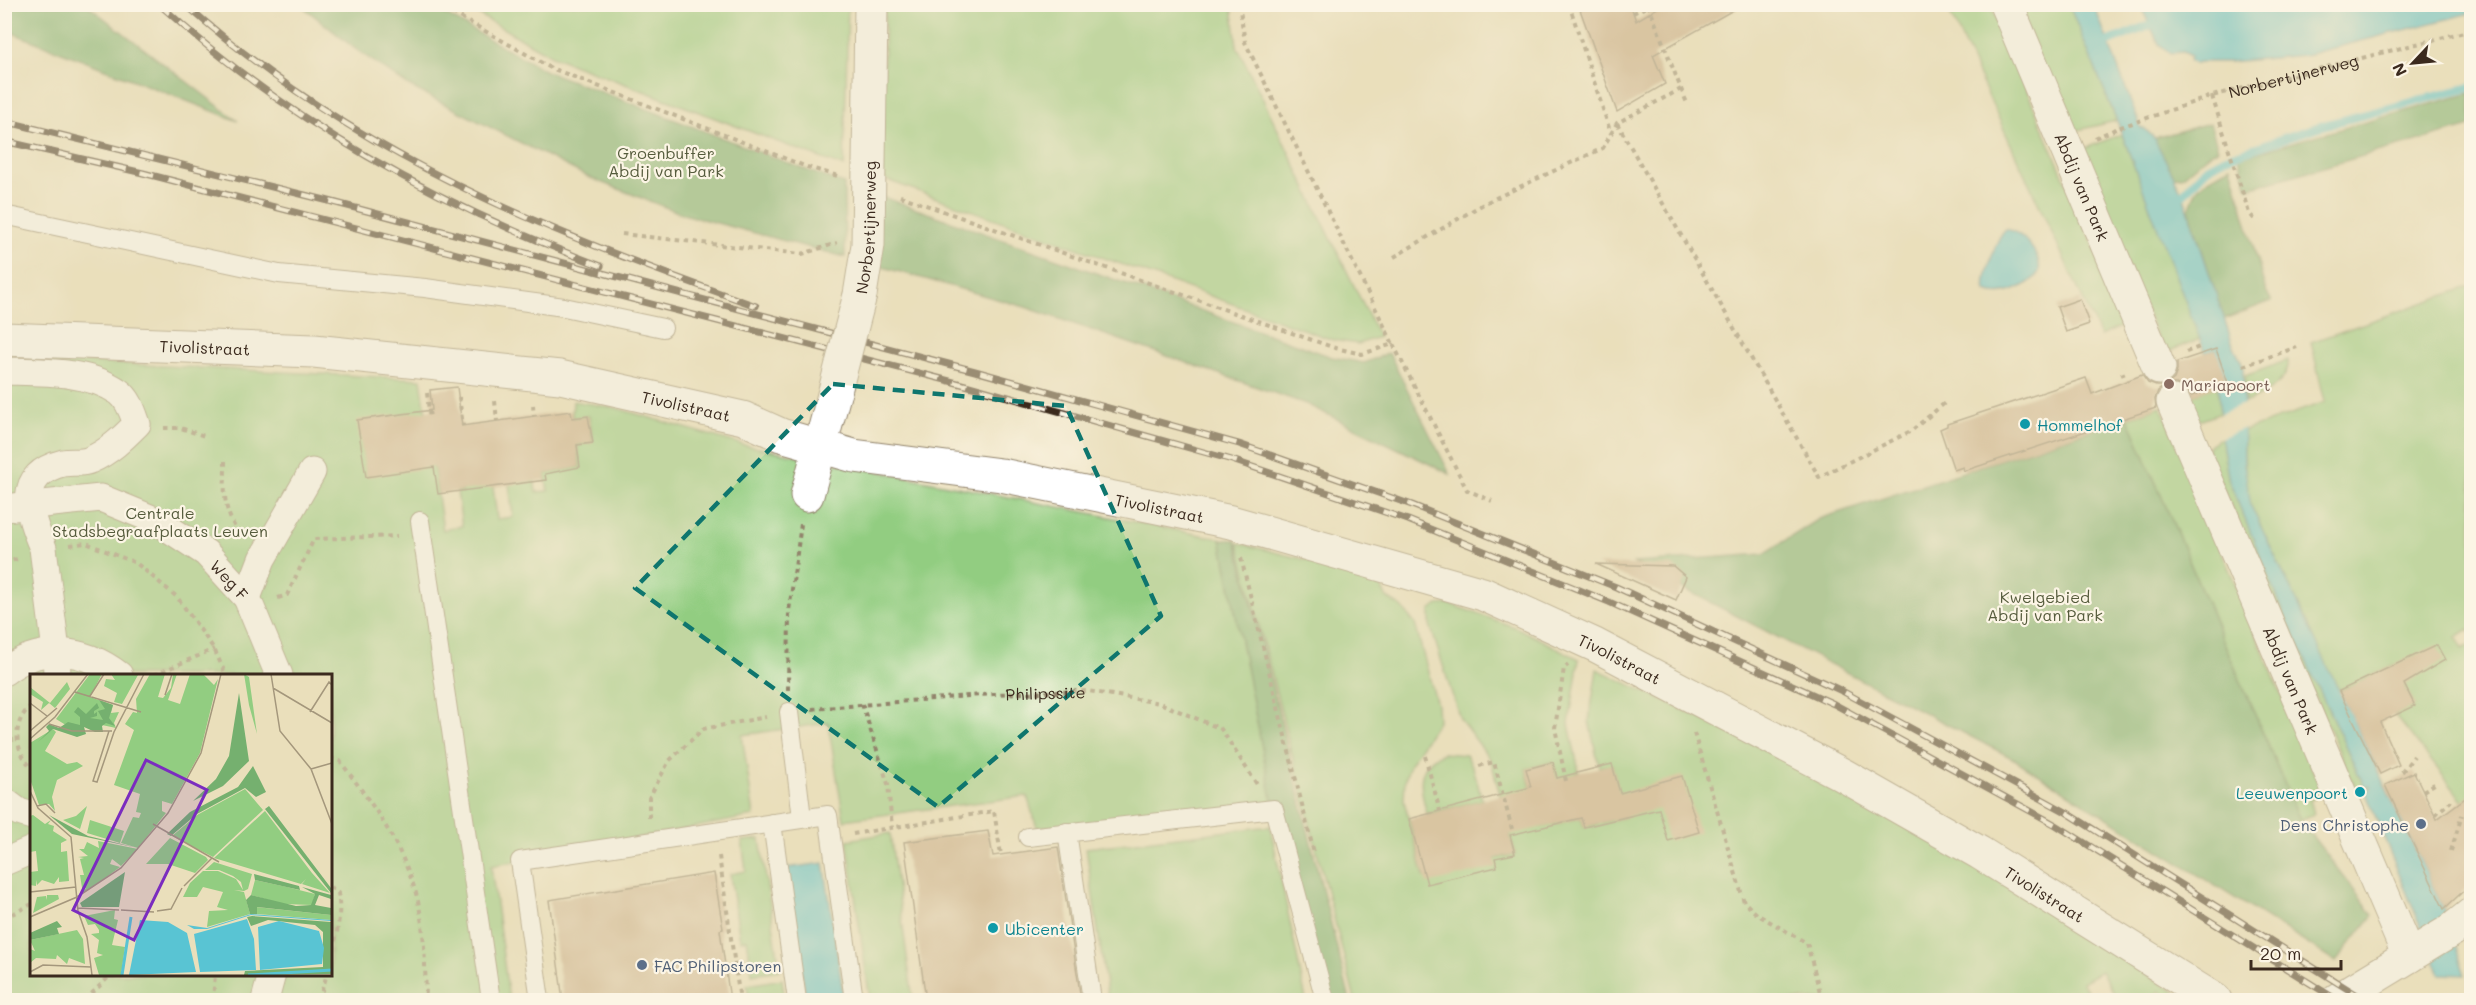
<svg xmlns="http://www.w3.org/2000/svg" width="2476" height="1005" font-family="Mali,sans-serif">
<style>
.green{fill:#92cd81;stroke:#667c50;stroke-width:1.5;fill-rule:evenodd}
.forest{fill:#75b06f;stroke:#586d46;stroke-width:1.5}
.water{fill:#59c4d3;stroke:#4a7778;stroke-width:1.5}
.pier{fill:#eadfbb}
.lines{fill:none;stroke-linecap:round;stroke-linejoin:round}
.stream{stroke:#59c4d3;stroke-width:9}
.building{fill:#c6a682}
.service-casing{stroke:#92846c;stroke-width:20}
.pedestrian-casing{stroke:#92846c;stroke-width:29}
.minor-casing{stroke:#92846c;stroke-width:35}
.tertiary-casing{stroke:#92846c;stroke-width:35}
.path{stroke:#92846c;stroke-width:4;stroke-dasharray:4.5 4.5;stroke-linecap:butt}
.service{stroke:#fff;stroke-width:18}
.pedestrian{stroke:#fff;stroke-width:27}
.minor{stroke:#fff;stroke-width:33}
.tertiary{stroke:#fff;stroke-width:33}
.rail-casing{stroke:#3b2a1e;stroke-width:7}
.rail{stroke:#fcf5e5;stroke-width:4.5;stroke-dasharray:14;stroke-linecap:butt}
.minor-bridge-casing{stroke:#92846c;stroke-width:35;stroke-linecap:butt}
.minor-bridge{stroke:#fff;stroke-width:33}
.marked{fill:none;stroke:#0f766e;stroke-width:4.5;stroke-dasharray:12 8;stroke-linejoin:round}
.education-dot{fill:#8d6e63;stroke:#fcf5e5;stroke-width:2}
.culture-dot{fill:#0f9aa8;stroke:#fcf5e5;stroke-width:2}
.service-dot{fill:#5c6f8a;stroke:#fcf5e5;stroke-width:2}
.labels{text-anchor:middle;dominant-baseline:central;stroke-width:4.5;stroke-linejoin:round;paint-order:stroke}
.street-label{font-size:16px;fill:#3b2a1e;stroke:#fcf5e5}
.park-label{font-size:16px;fill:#555b3c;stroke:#fcf5e5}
.education-label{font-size:16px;fill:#785e54;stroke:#fcf5e5;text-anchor:start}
.culture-label{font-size:16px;fill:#0d838f;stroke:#fcf5e5;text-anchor:start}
.service-label{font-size:16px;fill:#4e5e75;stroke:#fcf5e5;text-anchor:end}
.inset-river{fill:none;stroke:#59c4d3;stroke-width:3}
.inset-road{fill:none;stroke:#a4977c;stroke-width:1.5}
.view{fill:#7b2cbf;fill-opacity:0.15;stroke:#7b2cbf;stroke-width:3}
.inset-edge{fill:none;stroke:#3b2a1e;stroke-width:3}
</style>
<rect width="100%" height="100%" fill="#fcf5e5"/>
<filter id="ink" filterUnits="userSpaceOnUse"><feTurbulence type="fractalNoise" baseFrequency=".0167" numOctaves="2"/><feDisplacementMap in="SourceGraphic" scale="12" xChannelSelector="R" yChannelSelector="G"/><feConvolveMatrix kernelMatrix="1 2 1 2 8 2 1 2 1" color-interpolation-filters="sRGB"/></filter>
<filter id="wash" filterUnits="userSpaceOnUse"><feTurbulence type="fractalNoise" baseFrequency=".008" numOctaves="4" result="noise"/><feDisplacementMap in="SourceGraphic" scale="24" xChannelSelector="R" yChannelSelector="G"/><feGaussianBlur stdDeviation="1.35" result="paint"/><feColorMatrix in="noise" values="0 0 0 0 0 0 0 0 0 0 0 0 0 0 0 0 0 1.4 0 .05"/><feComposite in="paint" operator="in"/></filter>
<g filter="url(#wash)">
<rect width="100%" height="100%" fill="#eadfbb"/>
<g class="green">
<polygon points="461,5 848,5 844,167 554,57"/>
<polygon points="885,5 1232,5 1237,46 1379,337 1358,344 1333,340 881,178"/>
<polygon points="1946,5 1990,5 2127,324 2100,336"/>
<polygon points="2015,5 2069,5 2116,119 2115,121 2070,132"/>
<polygon points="2122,134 2200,339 2164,353 2078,151"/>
<polygon points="2471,286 2472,633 2469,629 2456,637 2463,649 2471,644 2471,811 2395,715 2414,705 2395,665 2339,691 2251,506 2246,489 2243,431 2325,402 2311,342"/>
<path d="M4,358L421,379L443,530L462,526L457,492H462V487L493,486L497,519L513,517L509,484L531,454L536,492L548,491L545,474L580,467L577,445L593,442L589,416L572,418L573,401L616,408L744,445L1221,539L1274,809L1037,828L1027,796L844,820L828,723L742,735L754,816L491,866L509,1000H5ZM32,675H330V974H32Z"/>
<path d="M2288,360C2291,382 2262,395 2245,403V376Z"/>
<polygon points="2217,386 2221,413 2202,420 2192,419 2185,398"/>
<polygon points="2161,406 2323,795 2310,800 2314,814 2300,820 2128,418"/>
<polygon points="2221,437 2229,481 2287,620 2365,788 2357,792 2207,452 2209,445"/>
<polygon points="1238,543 1339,568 1379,583 1387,598 1402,607 1415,624 1437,705 1438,721 1411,762 1405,779 1404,801 1424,877 1515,854 1491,760 1460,719 1430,625 1430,611 1438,605 1450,604 1517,628 1579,659 1569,724 1579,772 1558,783 1553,762 1526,769 1541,827 1581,818 1584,827 1625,817 1612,765 1599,767 1589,721 1597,669 1865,796 2188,1000 2180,1000 2177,996 2166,1000 2160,991 2154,995 2157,1000 2141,1000 2138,996 2130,1000 2118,1000 2101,971 2082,982 2093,1000 1355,1000"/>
<path d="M1443,753L1466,755L1473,767L1482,800L1427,814C1420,789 1414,765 1443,753Z"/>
<polygon points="1270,826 1306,1000 1108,1000 1086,848"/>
<polygon points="890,833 913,1000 870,1000 847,840"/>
<polygon points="760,839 780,970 752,974 747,939 740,940 730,874 746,871 742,841"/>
<polygon points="782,979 785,1000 749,1000 747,985"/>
</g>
<g class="forest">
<polygon points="4,5 87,5 238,121 5,30"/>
<polygon points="301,5 429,5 546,71 844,184 845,257 683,214 590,178 409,86 354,48"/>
<polygon points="2471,93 2471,126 2248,188 2239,157"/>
<polygon points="2210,123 2218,149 2209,154 2182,177 2174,176 2154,138"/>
<polygon points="2231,166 2266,292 2272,301 2224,319 2189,209 2197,189 2205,181"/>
<polygon points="880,196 1332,357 1364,363 1389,353 1450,474 1306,404 1025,307 875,265"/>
<polygon points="2128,418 2300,820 2373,915 2336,962 2014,759 1634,563 1764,554 1819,519"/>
<polygon points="1221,539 1236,540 1350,1000 1324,1000 1274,809"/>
</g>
<g class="water">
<polygon points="2471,4 2471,13 2306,55 2229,62 2199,62 2194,64 2189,61 2190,56 2183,52 2170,53 2159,44 2140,5"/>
<polygon points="2069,5 2094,5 2141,128 2144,128 2154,138 2183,194 2232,342 2243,366 2244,463 2251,506 2443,907 2465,975 2440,974 2365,791 2371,788 2370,786 2365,788 2287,620 2229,481 2221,437 2216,349 2205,353 2117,121"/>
<path d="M2006,229C2023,232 2042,255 2039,272C2030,286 2002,299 1986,291C1983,279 1996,237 2006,229Z"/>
<polygon points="824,863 844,1000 806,1000 786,868"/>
</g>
<polygon class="pier" points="2248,402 2246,427 2218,439 2218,415"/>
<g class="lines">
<g class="stream">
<polyline points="2108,42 2150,25"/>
<polyline points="2183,194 2208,167 2225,158 2324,125 2472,87"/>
</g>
</g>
<g id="blocks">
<g class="building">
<polygon points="1578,4 1630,4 1636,21 1664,4 1744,4 1653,55 1665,84 1617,112"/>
<polygon points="2080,299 2089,324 2066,332 2057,307"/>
<polygon points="2216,349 2228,383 2191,396 2184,387 2176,384 2168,384 2174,379 2177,371 2177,362"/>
<polygon points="2142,375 2148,383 2156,386 2164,386 2158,391 2155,399 2156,408 1964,471 1963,467 1954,470 1940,429 1947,426 1947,424 2086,378 2092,394"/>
<polygon points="457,387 462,426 571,411 572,418 588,416 593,443 577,445 580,467 545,474 546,480 438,494 434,467 366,477 357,420 432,410 430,390"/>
<polygon points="1596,564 1673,566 1686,577 1676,600"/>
<polygon points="2437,645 2445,660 2404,684 2415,706 2380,722 2399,765 2380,774 2339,691"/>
<polygon points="1553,762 1557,778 1612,764 1620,793 1682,776 1699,832 1668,841 1659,809 1584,827 1581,818 1510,835 1515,854 1495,858 1497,867 1427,884 1409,819 1531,787 1526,769"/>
<polygon points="2414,772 2437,819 2472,793 2472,883 2444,909 2385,785"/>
<polygon points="988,831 993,856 1058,847 1081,1000 926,1000 904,842"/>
<polygon points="714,873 723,929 720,930 730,1000 563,1000 549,900"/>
</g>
</g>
</g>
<g filter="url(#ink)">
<use href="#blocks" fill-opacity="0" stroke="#92846c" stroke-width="1.5"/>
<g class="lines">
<g class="service-casing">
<g id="service">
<polyline points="4,215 279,274 425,288 564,307 663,328"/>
<polyline points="420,521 491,1000"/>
<polyline points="789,712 802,818"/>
<polyline points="772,823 797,1000"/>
<polyline points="1067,832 1092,1000"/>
<polyline points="1028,837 1274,809 1325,1000"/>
<polyline points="540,1000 520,861 828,815 854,1000"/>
</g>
</g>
<g class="pedestrian-casing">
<g id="pedestrian">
<path d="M4,371C40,372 88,370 119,392C129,399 133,413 137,424C123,438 109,452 90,460C82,464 72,461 63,463C15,475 28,513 43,548L56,651L57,675"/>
<path id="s3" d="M4,508L101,498L157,521L206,553L247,598L279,675"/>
<polyline points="247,598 262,559 312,472"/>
<path d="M4,672C40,643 84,648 119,675"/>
<polyline points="4,801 19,812 32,816"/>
<polyline points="4,862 32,850"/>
<polyline points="265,1000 272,974"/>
</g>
</g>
<g class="minor-casing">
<g id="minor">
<path id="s4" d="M2006,4L2159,368"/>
<path id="s5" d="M860,295L868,245L871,4"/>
<path id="s6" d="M4,339L314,351L560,377L743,418L781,435L854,456L1001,475L1231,522L1483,594L1595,645L1843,775L1980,853L2215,1000"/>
<path id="s7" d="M2173,402L2409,956"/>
<polyline points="807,495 835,391"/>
</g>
</g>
<g class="tertiary-casing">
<polyline id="tertiary" points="2337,1000 2452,930 2472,914"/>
</g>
<g class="path">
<polyline points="437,4 551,68 807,167 838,176"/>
<polyline points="1569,4 1611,134"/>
<polyline points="1633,13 1653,4"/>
<polyline points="1681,89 1687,103"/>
<polyline points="2212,96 2249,213 2257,222"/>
<polyline points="1617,123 1819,477 1911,431 1946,402"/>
<path id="s1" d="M2095,138L2118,128L2212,96L2472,30"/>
<polyline points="900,196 1335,348 1362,354 1393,344 1245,42 1239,4"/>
<polyline points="622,234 802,254 837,243"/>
<polyline points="1394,257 1485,203 1603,148 1617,123 1681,89 1648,4"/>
<polyline points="1393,344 1467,490 1492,501"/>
<polyline points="2186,352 2200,347"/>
<polyline points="2243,366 2297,347"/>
<polyline points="2121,375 2128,372"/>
<polyline points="427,393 430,419"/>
<polyline points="459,397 463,426"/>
<polyline points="495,401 497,421"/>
<polyline points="533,405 534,416"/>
<polyline points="164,428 181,428 207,437"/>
<path d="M225,461C225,495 221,507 241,537"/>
<polyline points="70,545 86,543 136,563 177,597 214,649 226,675"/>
<polyline points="1241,558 1314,853"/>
<polyline points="4,563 17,559"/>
<polyline points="278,598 287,595 314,539 397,536"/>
<polyline points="154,675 214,649"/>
<polyline points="788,690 789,611 801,524"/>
<polyline points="862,704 888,784 892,827"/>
<path d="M32,705C11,722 14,750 32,768"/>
<path id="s2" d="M812,709L993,694L1088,691L1160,703L1221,729L1258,786"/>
<polyline points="1694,733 1744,902 1758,915 1807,943 1822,1000"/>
<polyline points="4,741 14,740"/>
<polyline points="1425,756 1440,811"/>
<path d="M330,758L340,761C370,801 398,838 414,887C425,919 425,966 426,1000"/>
<polyline points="1479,766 1494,762 1512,829"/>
<polyline points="2402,772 2414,756"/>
<polyline points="1566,781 1555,728 1564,668 1568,665"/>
<polyline points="2423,791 2436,783"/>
<polyline points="2435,815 2451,801"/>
<polyline points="649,818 649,798 669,761 703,729 766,717"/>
<polyline points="853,834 994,811 1001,855"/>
<polyline points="2451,851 2462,815"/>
<polyline points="719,856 740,1000"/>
<path d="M330,887L338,893C342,916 336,939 330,961"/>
<polyline points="4,918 32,904"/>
<polyline points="85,1000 112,974"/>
<polyline points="213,1000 215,974"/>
<polyline points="319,1000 327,974"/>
</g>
<use href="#service" class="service"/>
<use href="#pedestrian" class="pedestrian"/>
<use href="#minor" class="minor"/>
<use href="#tertiary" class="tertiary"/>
<g class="rail-casing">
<g id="rail">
<path d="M159,4C289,123 437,204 601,266"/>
<path d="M185,4C355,156 545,231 756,306"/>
<polyline points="4,121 325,200 975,371 1239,444 1412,505 1616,587 1842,691 2066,812 2365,1000"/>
<polyline points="4,141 143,173 969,386 1232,460 1408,520 1609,602 1834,704 2056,825 2337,1000"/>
</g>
</g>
<use href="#rail" class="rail"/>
<g class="minor-bridge-casing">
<polyline id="minor-bridge" points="835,391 860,295"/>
</g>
<use href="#minor-bridge" class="minor-bridge"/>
</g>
</g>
<path d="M0 0H2476V1005H0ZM833,384L1066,406L1161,616L938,807L635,588Z" fill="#eadfbb" fill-opacity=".55" fill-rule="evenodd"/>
<path class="marked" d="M833,384L1066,406L1161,616L938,807L635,588Z"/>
<circle class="education-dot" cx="2169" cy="384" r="6"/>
<g class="culture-dot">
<circle cx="2025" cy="424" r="6"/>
<circle cx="2360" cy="792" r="6"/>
<circle cx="993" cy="928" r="6"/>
</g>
<g class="service-dot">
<circle cx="2421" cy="824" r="6"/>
<circle cx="642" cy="965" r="6"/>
</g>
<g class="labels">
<g class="street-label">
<text stroke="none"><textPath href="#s1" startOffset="208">Norbertijnerweg</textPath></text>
<text stroke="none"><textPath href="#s4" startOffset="198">Abdij van Park</textPath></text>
<text stroke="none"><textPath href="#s5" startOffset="68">Norbertijnerweg</textPath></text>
<text stroke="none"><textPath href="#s6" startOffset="201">Tivolistraat</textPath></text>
<text stroke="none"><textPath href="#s6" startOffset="687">Tivolistraat</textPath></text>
<text stroke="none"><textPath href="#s6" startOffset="1173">Tivolistraat</textPath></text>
<text stroke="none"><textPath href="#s3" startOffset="252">Weg F</textPath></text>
<text stroke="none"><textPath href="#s6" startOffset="1659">Tivolistraat</textPath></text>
<text stroke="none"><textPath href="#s7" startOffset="302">Abdij van Park</textPath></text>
<text stroke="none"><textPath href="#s2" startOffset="234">Philipssite</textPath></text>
<text stroke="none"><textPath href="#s6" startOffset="2145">Tivolistraat</textPath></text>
</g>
<g class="park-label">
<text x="666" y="152">Groenbuffer<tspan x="666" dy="18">Abdij van Park</tspan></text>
<text x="160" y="512">Centrale<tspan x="160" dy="18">Stadsbegraafplaats Leuven</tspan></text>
<text x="2045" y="596">Kwelgebied<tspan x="2045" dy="18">Abdij van Park</tspan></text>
</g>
<g class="education-label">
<text x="2181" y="384">Mariapoort</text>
</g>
<g class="culture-label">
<text x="2037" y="424">Hommelhof</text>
<text x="2348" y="792" text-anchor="end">Leeuwenpoort</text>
<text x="1005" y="928">Ubicenter</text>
</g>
<g class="service-label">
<text x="2409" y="824">Dens Christophe</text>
<text x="654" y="965" text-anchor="start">FAC Philipstoren</text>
</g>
</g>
<g transform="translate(30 674)">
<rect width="302" height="302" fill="#eadfbb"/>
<path d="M60,0H72L60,23L83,31L81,39L89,38L84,49L86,54L72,51L39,53L26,45ZM81,0H108V1L92,30L84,28L87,19L74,12L76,5L85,6ZM120,0H135L128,23L133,24L141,14L143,0H147L138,26L150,30L160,0H173L184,11L188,5L170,79L142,130L132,127V137L136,139L108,174L91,169L103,143L109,144L111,139L106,138L110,120L84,111L104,56L95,50L103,38L107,39L106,25ZM214,0L219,3L227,60L219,31ZM37,8L40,15L25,34L19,29L11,36L13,28L0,20V13L20,29ZM23,55L26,58L15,77L37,90L47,88L53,92L27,106L22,123L25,137L19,130L9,131L0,105V69ZM215,115L233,136L183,183L142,162L167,141ZM57,132L50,155L33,146L46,142ZM235,137L282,199L300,219L272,210L276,205L271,210L184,184ZM3,141L15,150L21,146L18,150L24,152L23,157L37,166L31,169V178L37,177L39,207L29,208V203L24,210L12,206L7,211L6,206V212L0,211V198L8,197L6,177L0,178V142ZM60,146L94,157L90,169L57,159ZM140,164L176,183L178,186L165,199L138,190H116ZM68,167L108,175L91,192L82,185L80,190L90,193L74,205L58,216L49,221L56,214H52L50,201H54L50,185L54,184L48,183L58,182L49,175H54L57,168L69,174ZM184,188L222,200L218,215L214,217L204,216L214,218L220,240L177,253L179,237L198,236L187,233L193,218L173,213L167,223H153L160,209L173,197H188L206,205L213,216L211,208L203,202L189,196H175ZM225,206L257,213L285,220L282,231L253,230L221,221ZM17,221H28L29,225L3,239L7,223L16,222L17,226ZM226,233L301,241V246L227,240ZM85,236L84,245L88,246L82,271L95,273L91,301H69L64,284L73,281L67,279L69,266L61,260L69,259V256L65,250L58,251L54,242ZM47,256L53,265L55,290L39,284L37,290L27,281L26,285L6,284L0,289V275L5,277L0,266Z" fill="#92cd81"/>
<path d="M209,19L219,87L193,112L163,127L186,105L199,82ZM69,26L83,31L79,44L85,52L76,49L72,52L73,58H65L54,53L56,60L47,63L23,55L8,68L19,57L16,53L19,50L29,54L38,48L50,51V43L44,38L48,33L56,40L67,29L69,34L64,37V40L67,38V42L60,44L73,46L68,37L75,35ZM223,92L236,118L226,123L215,114L167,140L141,162L137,160L160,138L208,113ZM239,132L301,214V219L235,135ZM19,141L58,162L108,174L42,160ZM95,198L89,233H52L50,229ZM224,200L269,212L270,216L225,206ZM272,213L301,221V225L289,221L285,231L301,234V241L227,233V240H220L216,226L221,221L266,232L281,231L285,220ZM222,242L301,248V300L214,301L215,297L293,293V258L285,251L238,246L221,252L217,243ZM27,247L32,253L27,254L29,260L0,266V259Z" fill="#75b06f"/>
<path d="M221,240L301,246V247L221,241L177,255H164L157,251L177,254ZM217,245L224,265L226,296L170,298L164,260ZM110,246L138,248L157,259L166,298L99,301ZM249,247L289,257L294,274L292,290L230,296L228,253Z" fill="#59c4d3"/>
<path class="inset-river" d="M92,301L101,243M218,301L302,296"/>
<path class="inset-road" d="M241,0L250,57L281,95L302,150M243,14L302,49M45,18L111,38M135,21L142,0M60,22L74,0M0,29L17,42M280,38L299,8L302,11M19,50L42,57H82M0,57L27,34M79,57L63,107L67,108L84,58L114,0M0,65L25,43L58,0M281,95L302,89M0,117L8,134L41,163L48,237L57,263L62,301M7,132L16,130L25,139M123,150L189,188M154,212L182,184M0,218L46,213M48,234L89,236M91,236L124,238M127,237L141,235L152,214M0,243L47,223L91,194L138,139L171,79L191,0M0,298L13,291L61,293"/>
<path class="view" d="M116,86L177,116L104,266L43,236Z"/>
<rect width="302" height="302" class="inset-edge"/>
</g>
<rect width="2476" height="1005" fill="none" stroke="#fcf5e5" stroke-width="24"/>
<g transform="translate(2413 63) rotate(244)" stroke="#fcf5e5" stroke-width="4.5" paint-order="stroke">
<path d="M0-4.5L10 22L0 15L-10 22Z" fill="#3b2a1e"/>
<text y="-9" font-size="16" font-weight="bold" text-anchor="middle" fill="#3b2a1e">N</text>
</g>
<path d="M2251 960v9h90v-9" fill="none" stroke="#3b2a1e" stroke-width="3"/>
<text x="2260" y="960" font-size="18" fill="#3b2a1e" stroke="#fcf5e5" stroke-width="4.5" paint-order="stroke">20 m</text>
</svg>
